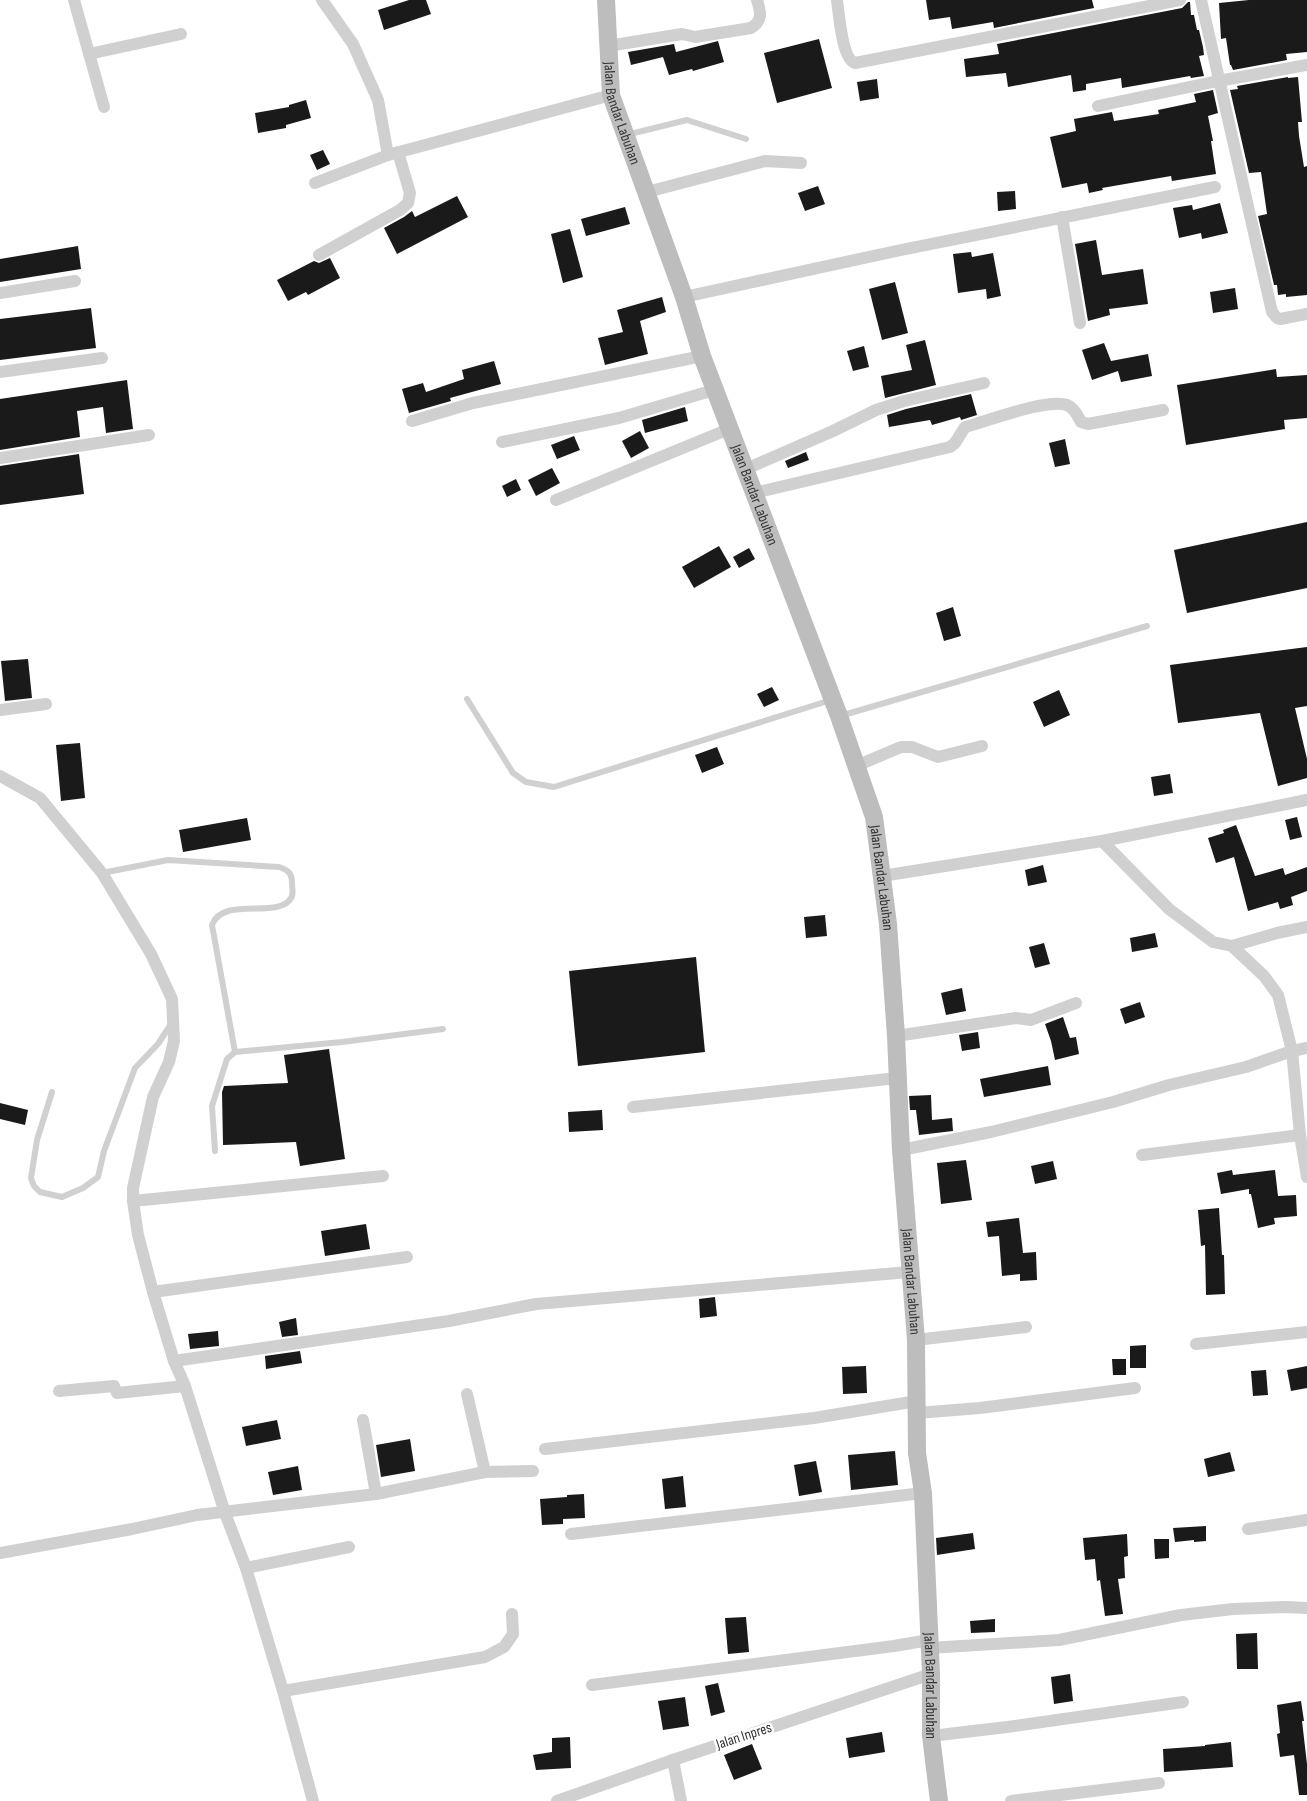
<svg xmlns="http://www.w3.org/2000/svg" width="1307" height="1801" font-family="'Sofia Sans Condensed',sans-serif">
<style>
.building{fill:#1a1a1a}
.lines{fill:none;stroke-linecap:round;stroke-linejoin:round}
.lane{stroke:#d0d0d0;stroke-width:6}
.street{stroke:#d0d0d0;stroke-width:12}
.secondary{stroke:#bdbdbd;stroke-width:18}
.labels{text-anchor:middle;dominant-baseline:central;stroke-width:5;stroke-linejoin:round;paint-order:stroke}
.street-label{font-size:15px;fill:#333;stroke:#fff}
</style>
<rect width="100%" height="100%" fill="#fff"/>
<g class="building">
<polygon points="409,0 426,0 431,14 384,30 378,10"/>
<polygon points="926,0 1092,0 1094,8 994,28 993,22 952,29 950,17 929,20"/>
<polygon points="1249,0 1307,0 1307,52 1286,54 1287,60 1233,70 1231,65 1230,65 1226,38 1221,39 1219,3"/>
<polygon points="1188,2 1190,2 1191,15 1194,15 1197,30 1199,30 1203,47 1204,55 1199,56 1204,76 1191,78 1190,76 1122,88 1121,78 1086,84 1086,90 1073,92 1071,75 1008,87 1006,73 966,77 964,59 999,54 997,44 1182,8"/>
<polygon points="819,39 832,88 777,103 764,53"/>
<polygon points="718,41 724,62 693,71 692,69 669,75 663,57 631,65 628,52 674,44 676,52"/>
<polygon points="1288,77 1288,78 1298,77 1302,122 1298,122 1299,136 1304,167 1307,166 1307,295 1286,297 1286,294 1278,295 1277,285 1274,285 1258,216 1267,214 1261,172 1249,173 1230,90 1238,89 1237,86"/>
<polygon points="877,79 879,98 860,101 857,82"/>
<polygon points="1213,90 1218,113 1208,116 1213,141 1211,141 1216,174 1172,181 1171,176 1102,188 1103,190 1089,193 1087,183 1062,188 1050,137 1076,131 1074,119 1112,112 1114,121 1159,114 1158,110 1196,102 1194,94"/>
<polygon points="306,100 311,118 286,125 286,128 258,133 255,113 289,107 289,105"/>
<polygon points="323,150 330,164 317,170 310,155"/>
<polygon points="818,186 825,204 805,211 798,193"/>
<polygon points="1015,191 1016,209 998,211 997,192"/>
<polygon points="457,196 468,217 397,254 384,228 404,217 412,211 415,217"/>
<polygon points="1220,203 1228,233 1202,239 1201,233 1179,238 1173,208 1192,205 1193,210"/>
<polygon points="625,207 630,224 586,236 581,219"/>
<polygon points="570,229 583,277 563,283 551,234"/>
<polygon points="1096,240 1102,275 1143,269 1148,304 1109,309 1110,315 1088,321 1075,244"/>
<polygon points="78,246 81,269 0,282 0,259"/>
<polygon points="971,252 972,257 993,253 1001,296 987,299 986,289 958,293 953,254"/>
<polygon points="330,258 340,278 308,295 306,292 288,301 277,280 314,261 319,263"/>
<polygon points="895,282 908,333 882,340 869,289"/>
<polygon points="1235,288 1238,309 1213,313 1210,292"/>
<polygon points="662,297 666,312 640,321 648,354 605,365 598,338 623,332 617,310"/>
<polygon points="91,308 96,348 0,360 0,319"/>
<polygon points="925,340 936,385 885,398 881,376 912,370 906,345"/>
<polygon points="1104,343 1111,361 1148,354 1152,376 1121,382 1118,371 1092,380 1082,350"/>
<polygon points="864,346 869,367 853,371 847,351"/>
<polygon points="494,361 501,384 450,398 451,401 409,413 402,389 423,383 426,392 464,379 462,370"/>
<polygon points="1276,369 1277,377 1307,375 1307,418 1284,420 1285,429 1186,445 1177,385"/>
<polygon points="127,380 133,429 106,433 103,407 77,411 80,437 0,450 0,399"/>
<polygon points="971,394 977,415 961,420 960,417 932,425 930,420 889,427 887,415 906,409"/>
<polygon points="685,407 688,421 645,433 642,420"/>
<polygon points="640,431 649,448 631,458 622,441"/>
<polygon points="574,436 580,450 557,459 551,445"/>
<polygon points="1065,439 1070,464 1055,467 1049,443"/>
<polygon points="806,452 809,460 788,468 785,461"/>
<polygon points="79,454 84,494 0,505 0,466"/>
<polygon points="552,468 560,483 536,496 528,480"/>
<polygon points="516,479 521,490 507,497 502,486"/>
<polygon points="1307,522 1307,588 1187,613 1174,550"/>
<polygon points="719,546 731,567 694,588 682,567"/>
<polygon points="749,548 755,559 739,568 733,557"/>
<polygon points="953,607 961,636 944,641 936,613"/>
<polygon points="1307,647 1307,706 1295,708 1307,759 1307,778 1278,786 1260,713 1178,723 1170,665"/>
<polygon points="28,659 32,698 5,701 1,661"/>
<polygon points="772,687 779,700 764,707 757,694"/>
<polygon points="1059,690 1070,715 1044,727 1033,702"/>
<polygon points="80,743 85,798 61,801 56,745"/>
<polygon points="717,747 724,764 702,773 695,755"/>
<polygon points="1170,774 1173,793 1154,796 1151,777"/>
<polygon points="1297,817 1302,837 1290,840 1285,820"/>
<polygon points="247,818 251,840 183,852 179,830"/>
<polygon points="1236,825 1255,876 1283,868 1285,875 1307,867 1307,891 1291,897 1293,905 1280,909 1278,902 1248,911 1234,857 1216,863 1208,838 1224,833 1223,830"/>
<polygon points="1043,865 1047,882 1028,886 1025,870"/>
<polygon points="825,915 827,936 806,938 804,917"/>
<polygon points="1155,933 1158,947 1132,952 1130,938"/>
<polygon points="1044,943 1050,964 1035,968 1029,947"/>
<polygon points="696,957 705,1052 578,1066 569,971"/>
<polygon points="962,988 966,1011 946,1015 941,993"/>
<polygon points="1140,1002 1145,1017 1125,1024 1120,1009"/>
<polygon points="1063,1017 1070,1038 1076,1037 1079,1054 1055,1060 1051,1041 1045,1024"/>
<polygon points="978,1032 980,1048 962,1051 959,1035"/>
<polygon points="329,1049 345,1159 300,1166 296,1142 223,1145 222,1092 224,1086 288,1083 284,1055"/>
<polygon points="1048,1066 1051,1085 984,1097 980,1079"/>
<polygon points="931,1095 932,1120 952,1118 953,1131 919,1135 916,1110 910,1110 909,1096"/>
<polygon points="0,1103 28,1110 25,1125 0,1119"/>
<polygon points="602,1110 603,1130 569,1132 568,1112"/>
<polygon points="966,1160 972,1200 941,1204 937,1163"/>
<polygon points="1053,1161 1057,1179 1035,1184 1031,1166"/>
<polygon points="1232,1170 1233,1175 1275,1170 1278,1196 1296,1195 1297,1216 1274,1218 1275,1224 1258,1228 1251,1194 1249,1194 1249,1189 1221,1194 1217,1173"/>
<polygon points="1219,1208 1222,1255 1224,1255 1225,1294 1206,1295 1205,1245 1201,1246 1198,1210"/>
<polygon points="1019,1218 1023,1253 1036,1252 1037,1280 1020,1281 1020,1274 1002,1276 999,1236 988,1237 986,1222"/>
<polygon points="366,1224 370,1249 325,1256 321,1231"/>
<polygon points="715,1297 717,1316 700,1318 699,1299"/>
<polygon points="296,1318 298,1335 282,1337 279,1322"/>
<polygon points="218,1331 219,1346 190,1349 188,1334"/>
<polygon points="1146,1345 1146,1368 1130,1368 1130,1346"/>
<polygon points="300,1351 302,1363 266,1369 265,1356"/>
<polygon points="1112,1359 1126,1359 1126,1375 1113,1375"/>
<polygon points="866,1366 867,1393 843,1394 842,1367"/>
<polygon points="1307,1366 1307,1388 1291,1391 1287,1370"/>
<polygon points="1266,1370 1268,1395 1253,1396 1251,1371"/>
<polygon points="277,1420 281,1439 246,1446 242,1427"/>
<polygon points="410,1439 415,1471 381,1477 376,1445"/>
<polygon points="895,1451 898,1485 851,1490 848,1455"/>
<polygon points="1230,1452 1235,1471 1208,1477 1204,1459"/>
<polygon points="816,1461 822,1492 799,1496 794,1465"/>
<polygon points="298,1466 302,1490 273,1495 268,1472"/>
<polygon points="683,1476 686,1507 665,1509 662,1479"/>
<polygon points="584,1494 585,1518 563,1519 563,1524 542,1525 540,1499 567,1497 567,1495"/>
<polygon points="1206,1526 1206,1541 1194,1542 1194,1540 1175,1542 1173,1528"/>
<polygon points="973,1533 975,1549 937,1555 936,1538"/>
<polygon points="1127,1534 1128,1556 1124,1557 1125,1578 1118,1579 1123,1614 1105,1616 1100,1580 1097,1581 1095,1559 1085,1560 1083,1538"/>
<polygon points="1154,1539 1169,1539 1169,1558 1155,1559"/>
<polygon points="746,1617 749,1652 728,1654 725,1618"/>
<polygon points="995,1619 995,1632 971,1633 970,1621"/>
<polygon points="1257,1633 1258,1669 1237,1669 1236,1634"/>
<polygon points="1070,1674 1073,1701 1054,1704 1051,1677"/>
<polygon points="718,1683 725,1712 711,1716 705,1686"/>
<polygon points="685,1697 689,1726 663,1730 658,1701"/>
<polygon points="1301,1701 1304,1721 1302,1721 1307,1764 1307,1795 1299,1795 1294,1755 1280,1757 1277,1734 1280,1733 1277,1705"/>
<polygon points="882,1732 885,1752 849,1758 846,1738"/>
<polygon points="570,1737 571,1768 536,1770 533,1755 552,1752 552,1738"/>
<polygon points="1231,1742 1233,1767 1164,1772 1163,1749 1205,1746 1205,1745"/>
<polygon points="752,1744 762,1769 734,1780 724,1755"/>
</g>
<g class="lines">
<g class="lane">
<polyline points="626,135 687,120 746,139"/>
<polyline points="467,699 513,773 526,782 554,787 831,700"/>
<polyline points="840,716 1147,626"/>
<path d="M102,873L168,860L279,867C288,870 292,873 292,883C292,888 294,894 291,898C279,920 223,895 212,925L235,1052L227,1059L212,1106L215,1151"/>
<polyline points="235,1052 342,1042 443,1029"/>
<polyline points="52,1092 37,1140 31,1178 34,1186 40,1192 62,1197 83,1188 98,1177 104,1151 135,1068 158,1044 171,1024"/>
</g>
<g class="street">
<polyline points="74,0 104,107"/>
<polyline points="322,0 353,44 378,100 388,155 611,95"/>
<path d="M837,0C839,14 842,59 855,63L1180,0"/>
<polyline points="1201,0 1272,312 1277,318 1280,319 1307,314"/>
<path d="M608,46L682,34L695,37L751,28C763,20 761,13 757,0"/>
<polyline points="89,54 181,34"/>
<polyline points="1098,106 1218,81 1307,65"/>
<polyline points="315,183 388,155"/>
<polyline points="647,192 765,161 801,163"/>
<polyline points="1062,217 1080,323"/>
<polyline points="319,255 400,210 408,203 410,193 398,152"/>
<polyline points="0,293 75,281"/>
<polyline points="684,297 901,250 1215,187"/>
<polyline points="0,372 102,358"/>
<polyline points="412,421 473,403 702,356"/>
<polyline points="502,442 619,418 714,390"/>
<polyline points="0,458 149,435"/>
<polyline points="746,469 833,431 876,410 904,401 984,383"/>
<path d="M754,493L950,447L955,443L965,427C987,421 1048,398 1067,405C1074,408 1078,416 1081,422L1088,424L1163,410"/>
<polyline points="556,500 729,429"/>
<polyline points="0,710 46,704"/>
<polyline points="856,766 901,747 912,747 938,757 982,746"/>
<polyline points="0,776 40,798 102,873 151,954 172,999 174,1041 169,1062 153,1097 133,1188 133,1201 138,1235 153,1292 174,1361 185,1386 225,1513 246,1568 283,1691 313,1801"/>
<polyline points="1102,841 1169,909 1213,942 1232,946 1264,976 1278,995 1292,1051 1300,1135 1307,1177"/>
<polyline points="882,876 1102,841 1307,800"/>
<polyline points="1232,946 1277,933 1307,927"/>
<polyline points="896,1036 1016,1018 1031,1020 1076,1003"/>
<polyline points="633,1107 897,1078"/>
<polyline points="901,1150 991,1132 1113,1102 1169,1085 1246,1067 1292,1051 1307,1048"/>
<polyline points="1142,1155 1300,1135"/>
<polyline points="133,1201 383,1176"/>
<polyline points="153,1292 407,1257"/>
<polyline points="916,1340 1026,1327"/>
<polyline points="1196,1344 1307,1332"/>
<polyline points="174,1361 449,1321 536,1304 909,1272"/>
<polyline points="59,1391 114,1386 117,1393 185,1386"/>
<polyline points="467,1394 485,1472"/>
<polyline points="917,1413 980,1408 1135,1388"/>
<polyline points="363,1420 376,1494"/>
<polyline points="545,1449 814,1418 917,1401"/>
<polyline points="1248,1529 1307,1520"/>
<polyline points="571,1534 923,1493"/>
<polyline points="0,1553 132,1529 197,1515 376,1494 485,1472 533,1471"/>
<polyline points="246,1568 349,1547"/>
<polyline points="929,1648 1059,1640 1181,1615 1233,1609 1286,1607 1307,1608"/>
<polyline points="592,1685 894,1646 929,1640"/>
<polyline points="283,1691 485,1657 504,1647 513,1634 512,1614"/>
<polyline points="931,1736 1007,1727 1183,1702"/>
<polyline points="673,1760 681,1801"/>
<polyline points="557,1801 673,1760 931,1674"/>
<polyline points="1011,1801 1159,1783"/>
</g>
<path class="secondary" id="s1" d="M606,0L611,95L684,297L702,356L839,716L874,817L888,924L896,1036L901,1150L916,1340L917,1453L923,1493L931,1674V1736L939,1801"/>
</g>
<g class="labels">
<g class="street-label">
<text stroke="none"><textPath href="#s1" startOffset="115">Jalan Bandar Labuhan</textPath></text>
<text stroke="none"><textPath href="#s1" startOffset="520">Jalan Bandar Labuhan</textPath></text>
<text stroke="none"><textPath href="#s1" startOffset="925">Jalan Bandar Labuhan</textPath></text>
<text stroke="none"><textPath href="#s1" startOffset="1330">Jalan Bandar Labuhan</textPath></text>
<text stroke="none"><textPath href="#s1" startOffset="1735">Jalan Bandar Labuhan</textPath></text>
<text transform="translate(744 1736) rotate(-18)">Jalan Inpres</text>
</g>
</g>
</svg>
